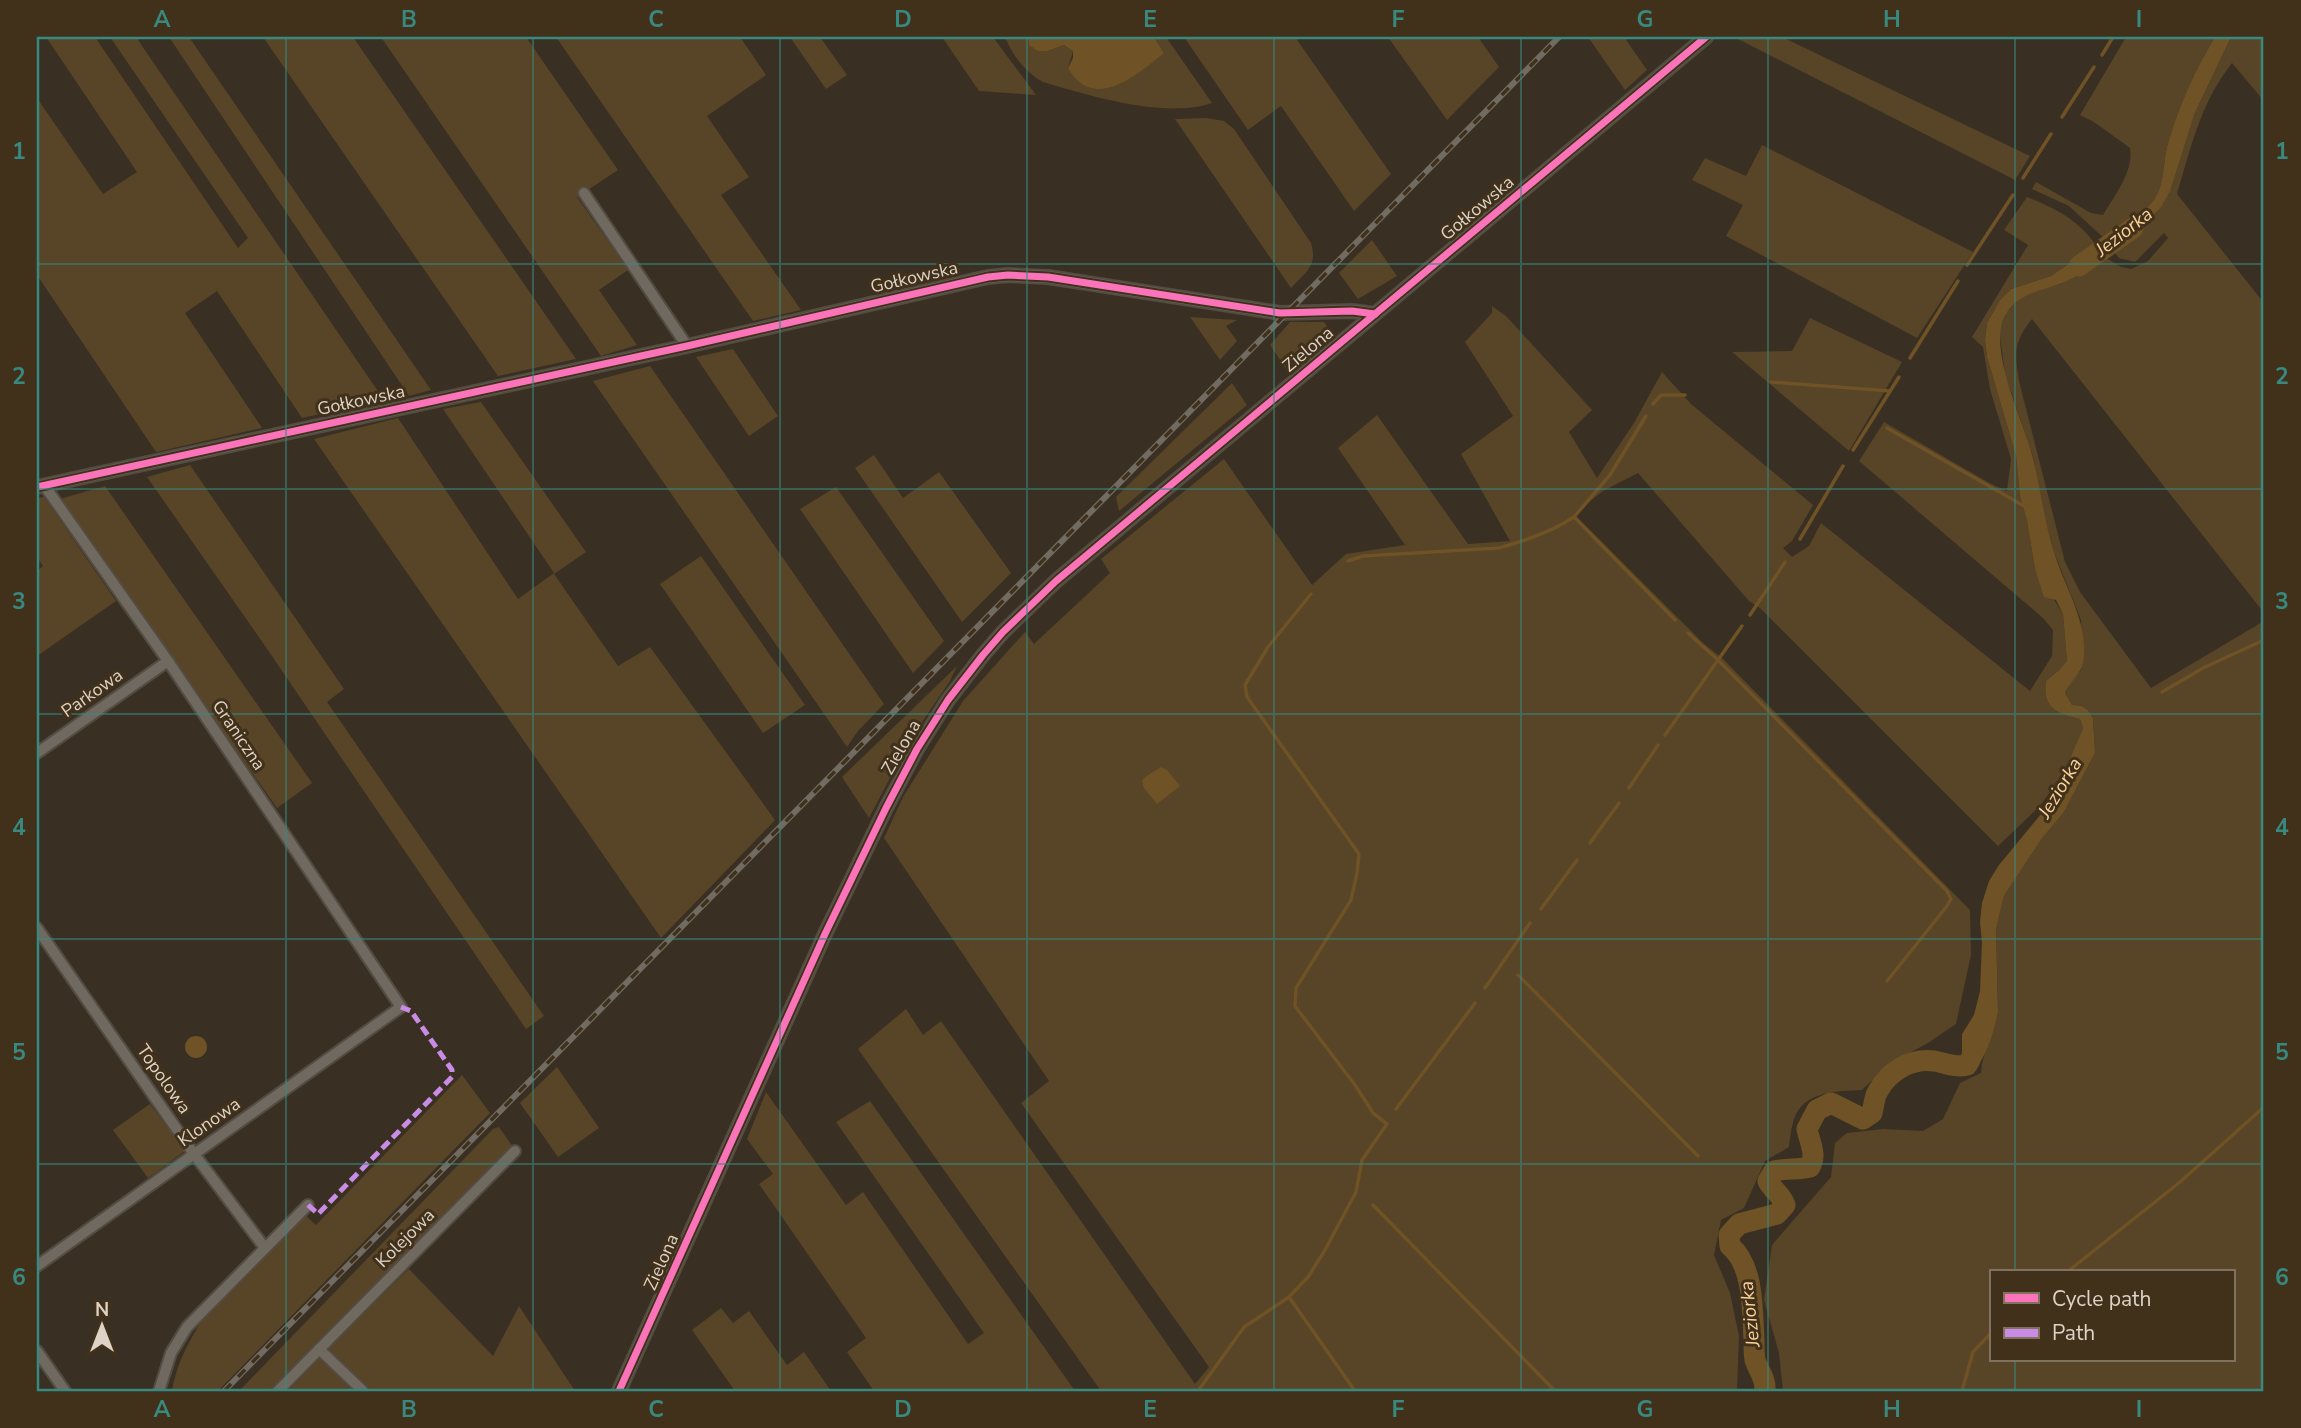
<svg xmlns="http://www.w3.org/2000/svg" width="2301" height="1428" font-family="'Nunito Sans',sans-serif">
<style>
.green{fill:#584426;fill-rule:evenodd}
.water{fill:#6f5225}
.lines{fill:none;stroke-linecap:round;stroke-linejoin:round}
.stream{stroke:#6f5225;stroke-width:3.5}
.river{stroke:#6f5225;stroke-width:21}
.minor-casing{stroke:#534c42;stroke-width:14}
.tertiary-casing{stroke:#534c42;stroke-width:16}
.minor{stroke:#6f6960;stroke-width:10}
.tertiary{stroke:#6f6960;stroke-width:12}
.rail-casing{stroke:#716b62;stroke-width:6}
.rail{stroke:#41311b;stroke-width:3.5;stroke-dasharray:10;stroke-linecap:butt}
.quiet{stroke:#ca8be6;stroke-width:5;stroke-dasharray:10 5;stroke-linecap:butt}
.cycleway-casing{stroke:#41311b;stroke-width:11}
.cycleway{stroke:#fb73b8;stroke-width:7}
.grid{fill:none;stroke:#388980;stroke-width:2;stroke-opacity:0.55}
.labels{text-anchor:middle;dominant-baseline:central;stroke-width:6;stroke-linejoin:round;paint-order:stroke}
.street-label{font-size:18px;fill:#ddd3c6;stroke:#41311b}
.water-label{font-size:19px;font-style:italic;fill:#fbd29a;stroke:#41311b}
.neatline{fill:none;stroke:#388980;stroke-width:2.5}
.grid-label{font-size:23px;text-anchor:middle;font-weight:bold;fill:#388980}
</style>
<rect width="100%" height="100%" fill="#393023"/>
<g class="green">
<polygon points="46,37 95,37 238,248 248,238 110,37 136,37 384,400 302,418 217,291 185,313 262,428 156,452 37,275 37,98 103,194 137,172"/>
<polygon points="169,37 189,37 431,390 409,396"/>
<polygon points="263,37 353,37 576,359 498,376"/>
<polygon points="381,37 526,37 618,170 577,197 628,270 599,290 637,345 601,356"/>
<polygon points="556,37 740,37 766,75 707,116 749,177 721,195 801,310 753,321"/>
<polygon points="790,37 820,37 847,75 826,89"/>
<polygon points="942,37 993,37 1036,95 979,91"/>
<path d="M1005,37H1029V45L1048,51L1064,45L1073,51L1068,68L1164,53L1154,37H1166L1212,103C1166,119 1090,96 1043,82C1026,73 1012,55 1005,37Z"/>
<polygon points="1184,37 1295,37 1391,174 1354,211 1281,106 1248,130"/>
<polygon points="1388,37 1478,37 1499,67 1447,120"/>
<polygon points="1588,37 1624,37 1647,70 1625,90"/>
<polygon points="1736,37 1782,37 2030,156 2015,180 1738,39"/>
<path d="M2126,37H2215C2195,70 2180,103 2169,140C2162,160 2166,186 2152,202C2140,217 2121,228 2106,240L2069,206L2032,189L2036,182L2091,213L2103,215C2114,196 2134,172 2130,148L2094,122L2080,115Z"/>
<path d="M2231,37H2264V101L2232,63C2201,102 2191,147 2177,194L2264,303V613L2032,319C2013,342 2015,354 2019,381L2065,562L2080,592L2151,688L2264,621V1391H1783L1779,1353L1764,1300L1772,1245L1831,1177L1835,1143L1847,1133L1883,1129L1923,1131L1943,1119L1960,1083L1981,1073C1982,1051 1995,1034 1998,1012L1996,929L2004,896L2042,837L2064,812L2095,753L2093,718L2088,710L2082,706L2072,705L2065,693L2072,680L2082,669L2081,620L2054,552L2040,501L2034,460L2005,374L1999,329L2006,313L2020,298L2032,292L2061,284L2105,257L2119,266L2131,269L2148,261L2168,238L2164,233L2135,262L2119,258L2112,249L2160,209L2194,115ZM1991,1272H2233V1360H1991Z"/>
<path d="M1207,118L1224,121L1234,129L1311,243C1318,266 1306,272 1291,288L1175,119Z"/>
<polygon points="1762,145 1973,252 1917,338 1726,236 1743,205 1692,180 1705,158 1746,176"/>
<path d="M2027,197C2056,209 2076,218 2096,245L2051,276L2011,289L2000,300L1987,323L1985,340L1987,357L2016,456L2020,496L2027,521L2035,569L2063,614L2067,661L2059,670L2046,681C2042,707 2056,714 2080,719L2083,728L2064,772L2040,806L1998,846L1760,608L1749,601L1638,473L1603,491L1574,514L1704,644L1722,658L1970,910L1971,955L1956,1024L1928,1043L1889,1064L1862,1090C1837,1091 1804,1091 1794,1119C1791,1128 1790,1138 1789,1147L1765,1161L1744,1208L1721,1220L1714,1255L1730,1293L1739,1336L1737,1391H1101L858,1049L906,1009L923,1035L941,1021L1195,1384L1209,1367L1021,1103L1049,1081L884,838L903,797L963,701L1025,632L1034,644L1110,573L1101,559L1224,459L1312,585L1346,554L1405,545L1338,448L1377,415L1468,544L1510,541L1461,454L1513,416L1465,342L1492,313V306L1507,317L1592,410L1569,432L1597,478L1634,423L1662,372L1691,404L1813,505L1792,541L1783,548L1792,557L1809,546L1821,523L2030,691L2052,656L2053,630L2043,618L1859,461L1884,422L1991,484L2007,491L2011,459L1990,389L1983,347L1972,337L2028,245L2004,230Z"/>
<polygon points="1372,240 1397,276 1358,299 1339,273"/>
<polygon points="1190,317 1237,320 1226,326 1237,341 1220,360"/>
<polygon points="1810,318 1902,362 1849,451 1732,352 1792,351"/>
<polygon points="1290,322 1324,322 1327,326 1323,329 1326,332 1330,329 1334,336 1315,347 1287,370 1270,345"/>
<polygon points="733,349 778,416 749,436 696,357"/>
<polygon points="650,366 884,704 858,731 847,747 593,381"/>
<polygon points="1232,383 1247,405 1119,511 1116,497"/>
<polygon points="481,402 586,552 554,574 618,666 650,647 775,820 661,938 314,439 398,418 518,599 554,573 443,409"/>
<polygon points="874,455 903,498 939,472 1011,573 962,622 855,468"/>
<polygon points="190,465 344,689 327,702 544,1016 526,1029 263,643 147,477"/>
<polygon points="105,486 312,783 277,808 60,499"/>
<polygon points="836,487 944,641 913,673 800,509"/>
<polygon points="44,497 116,601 37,656 37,571 43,566 37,557 37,498"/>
<polygon points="701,556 805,705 763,733 660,584"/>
<polygon points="957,666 950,681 910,740 869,818 842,777"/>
<polygon points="557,1067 599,1128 558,1157 520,1103"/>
<path d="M462,1075L490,1113L482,1121L218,1391H172C176,1366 187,1345 200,1323L306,1216L316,1225Z"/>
<polygon points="766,1092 846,1205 863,1192 968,1344 984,1333 836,1122 870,1101 1075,1391 874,1391 847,1352 866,1338 759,1184 773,1174 747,1139"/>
<polygon points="150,1104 185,1151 148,1178 113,1130"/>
<polygon points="499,1127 513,1147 269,1391 239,1391 493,1129"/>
<polygon points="409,1269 493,1356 519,1306 575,1391 480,1391 478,1389 477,1391 370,1391 328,1349"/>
<polygon points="721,1308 733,1323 749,1311 787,1365 804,1352 831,1391 735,1391 692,1330"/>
<polygon points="321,1357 356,1391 288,1391"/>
</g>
<g class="water">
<path d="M1029,37H1154L1164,53C1137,75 1093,113 1068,68L1073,58V51L1064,45L1048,51H1038L1029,45Z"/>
<path d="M2215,37H2231L2194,115L2170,191L2160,209L2112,249L2106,240C2121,228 2140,217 2152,202C2166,186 2162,160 2169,140C2180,103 2195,70 2215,37Z"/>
<path d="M2096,245L2105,257C2091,266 2076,278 2060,284C2038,292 2019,293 2006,314C1985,347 2026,425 2034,462C2041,493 2045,524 2055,555C2066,590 2092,629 2082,667C2081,671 2068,686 2065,693L2072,705L2082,706L2088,710L2093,718L2095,753L2064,812L2042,838L2004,896L1996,929L1998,1012C1996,1026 1985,1061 1974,1070C1966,1077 1955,1074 1946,1073L1948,1059L1958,1060L1962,1055V1034L1974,1015L1980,991L1982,942L1980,922L1982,903L1989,881L1999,865L2046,808L2058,786L2083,728L2080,719C2056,714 2042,707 2046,681L2059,670L2067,661L2063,614L2056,600L2044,597L2035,569L2027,521L2020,496L2016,456L1987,357L1985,340L1987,323L2000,300L2011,289L2051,276Z"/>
<polygon points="1161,767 1167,770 1180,786 1157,804 1144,788 1142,781 1145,777"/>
<circle cx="196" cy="1047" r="11"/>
</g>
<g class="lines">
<g class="stream">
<polyline points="2102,55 2113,37"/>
<polyline points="2062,117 2094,67"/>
<polyline points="2023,178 2051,134"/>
<polyline points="1967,265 2013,195"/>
<polyline points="1910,358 1958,281"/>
<polyline points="1771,382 1890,391"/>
<polyline points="1653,404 1661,395 1685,395"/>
<polyline points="1887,428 2024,506"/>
<polyline points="1853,450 1899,377"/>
<polyline points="1574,517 1610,475 1646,416"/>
<polyline points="1800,539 1843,466"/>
<path d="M1348,561L1363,556L1499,548C1524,541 1552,532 1574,517L1675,620"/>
<polyline points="1311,594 1268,647 1245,685 1247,697 1359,854 1357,873 1351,900 1296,988 1295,1006 1355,1085 1373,1113 1387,1124 1362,1160 1356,1192 1325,1250 1308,1277 1289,1297 1355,1391"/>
<polyline points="1750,615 1785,562"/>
<polyline points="1688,633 1718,660 1947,891 1951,899 1947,906 1887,981"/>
<polyline points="2162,692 2205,667 2264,640"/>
<polyline points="1665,735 1742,626"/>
<polyline points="1629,788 1658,745"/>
<polyline points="1590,843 1619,803"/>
<polyline points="1541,909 1577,860"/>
<polyline points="1518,975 1698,1156"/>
<polyline points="1485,988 1530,923"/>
<polyline points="1396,1109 1475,1003"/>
<polyline points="1373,1205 1555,1391"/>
<polyline points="2067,1272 2180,1182 2264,1107"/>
<polyline points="1198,1391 1244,1327 1289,1297"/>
<polyline points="1962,1391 1973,1352 1991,1333"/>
</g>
<g class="river">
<polyline points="2079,266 2133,228"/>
<path d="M1765,1391C1766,1378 1759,1372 1755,1360C1754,1354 1754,1345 1754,1339C1752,1309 1754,1266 1730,1246L1729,1235L1739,1224L1777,1214L1785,1205C1781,1194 1773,1191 1768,1181L1774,1171C1787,1168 1798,1170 1810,1167C1817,1155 1810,1143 1807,1129L1817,1110L1831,1103L1863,1119L1872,1113C1874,1106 1874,1097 1878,1091C1889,1071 1911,1058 1934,1061C1946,1063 1955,1068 1967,1065L1970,1060"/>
</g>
<g class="minor-casing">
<g id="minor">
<polyline points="584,193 687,346"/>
<polyline points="37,753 168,661"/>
<polyline points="37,928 194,1154 265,1248"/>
<polyline points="37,1266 401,1007 168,661 44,485"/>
<polyline points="319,1349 363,1391"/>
<polyline points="37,1351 65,1391"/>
<polyline points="159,1391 171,1353 187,1327 308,1205"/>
<polyline points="278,1391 515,1151"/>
</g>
</g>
<g class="tertiary-casing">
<g id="tertiary">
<polyline points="37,487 687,346 988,277 1008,275 1048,277 1280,313 1352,311 1375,314"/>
<polyline points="619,1391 825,934 886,808 917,749 948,700 983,655 1003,632 1056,581 1706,37"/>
</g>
</g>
<use href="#minor" class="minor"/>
<use href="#tertiary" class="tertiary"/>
<g class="rail-casing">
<polyline id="rail" points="224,1391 1559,37"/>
</g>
<use href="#rail" class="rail"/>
<polyline class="quiet" points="308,1205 318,1214 452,1077 452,1070 411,1011 401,1007"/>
<g class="cycleway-casing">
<g id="cycleway">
<polyline points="37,487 687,346 988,277 1008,275 1048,277 1280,313 1352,311 1375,314"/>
<polyline points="619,1391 825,934 886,808 917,749 948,700 983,655 1003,632 1056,581 1706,37"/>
</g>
</g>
<use href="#cycleway" class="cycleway"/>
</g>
<path class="grid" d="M286,37V1391M533,37V1391M780,37V1391M1027,37V1391M1274,37V1391M1521,37V1391M1768,37V1391M2015,37V1272M37,264H2264M37,489H2264M37,714H2264M37,939H2264M37,1164H2264M2015,1360V1391"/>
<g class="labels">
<g class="street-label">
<text transform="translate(1477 208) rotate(-40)">Gołkowska</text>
<text transform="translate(914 277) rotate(-13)">Gołkowska</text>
<text transform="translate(1308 349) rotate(-40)">Zielona</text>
<text transform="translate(361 400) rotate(-12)">Gołkowska</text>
<text transform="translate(92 693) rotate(-35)">Parkowa</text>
<text transform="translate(239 735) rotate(56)">Graniczna</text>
<text transform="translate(901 747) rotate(-60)">Zielona</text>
<text transform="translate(164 1079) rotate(55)">Topolowa</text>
<text transform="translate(209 1122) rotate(-35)">Klonowa</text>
<text transform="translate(405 1238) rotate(-45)">Kolejowa</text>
<text transform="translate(661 1262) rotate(-66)">Zielona</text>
</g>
<g class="water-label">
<text transform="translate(2124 232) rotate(-38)">Jeziorka</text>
<text transform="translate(2060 788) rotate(-59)">Jeziorka</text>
<text transform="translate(1750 1314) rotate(-96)">Jeziorka</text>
</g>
</g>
<rect width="2301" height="1428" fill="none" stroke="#41311b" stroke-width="77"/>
<rect x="1990" y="1270" width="245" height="91" fill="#41311b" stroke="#7f725f" stroke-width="2"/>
<rect x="2004" y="1293" width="35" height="10" fill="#fb73b8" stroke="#7f725f" stroke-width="2"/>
<text x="2052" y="1306" font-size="21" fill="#ddd3c6">Cycle path</text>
<rect x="2004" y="1328" width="35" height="10" fill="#ca8be6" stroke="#7f725f" stroke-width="2"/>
<text x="2052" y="1340" font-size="21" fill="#ddd3c6">Path</text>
<g transform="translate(102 1326)" stroke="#41311b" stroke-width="5" paint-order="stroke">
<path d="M0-5L12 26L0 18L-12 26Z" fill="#ddd3c6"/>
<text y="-10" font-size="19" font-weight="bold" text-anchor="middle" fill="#ddd3c6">N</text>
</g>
<rect x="38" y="38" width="2224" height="1352" class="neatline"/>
<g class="grid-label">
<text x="162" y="27">A</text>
<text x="409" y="27">B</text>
<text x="656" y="27">C</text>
<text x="903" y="27">D</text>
<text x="1150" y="27">E</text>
<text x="1398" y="27">F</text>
<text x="1645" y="27">G</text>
<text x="1892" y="27">H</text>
<text x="2139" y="27">I</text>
<text x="19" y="159">1</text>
<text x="2282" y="159">1</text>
<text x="19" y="384">2</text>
<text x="2282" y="384">2</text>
<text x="19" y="609">3</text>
<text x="2282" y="609">3</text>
<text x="19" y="835">4</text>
<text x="2282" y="835">4</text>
<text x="19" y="1060">5</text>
<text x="2282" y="1060">5</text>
<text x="19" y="1285">6</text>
<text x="2282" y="1285">6</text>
<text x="162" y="1417">A</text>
<text x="409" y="1417">B</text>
<text x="656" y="1417">C</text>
<text x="903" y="1417">D</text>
<text x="1150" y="1417">E</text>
<text x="1398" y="1417">F</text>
<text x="1645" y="1417">G</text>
<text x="1892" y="1417">H</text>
<text x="2139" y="1417">I</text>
</g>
</svg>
